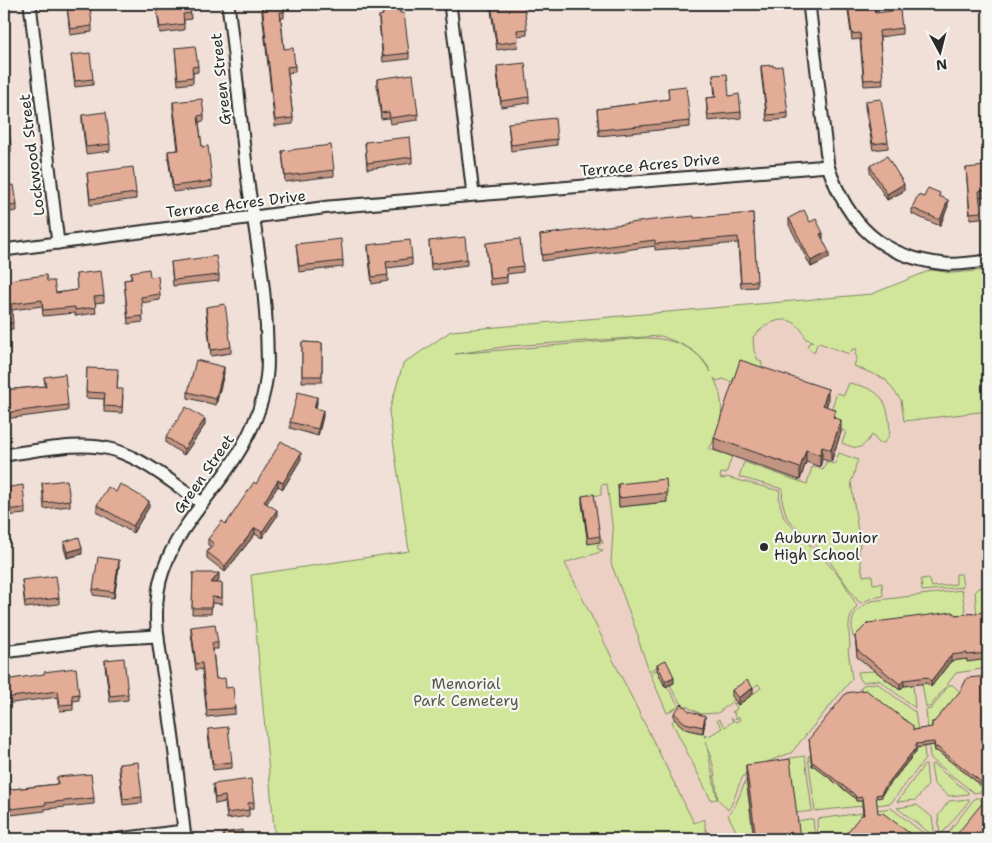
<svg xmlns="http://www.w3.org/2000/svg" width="992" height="843" font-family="'Shantell Sans',sans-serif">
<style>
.built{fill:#ecd0c4}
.green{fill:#d1e69b;stroke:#7e8863;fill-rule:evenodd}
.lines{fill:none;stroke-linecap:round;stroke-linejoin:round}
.street-casing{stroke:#2b2b2b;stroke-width:15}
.street{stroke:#f6f6f2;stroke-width:11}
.wall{fill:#c29482;stroke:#2b2b2b}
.shaded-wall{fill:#9e786a;stroke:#2b2b2b}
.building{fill:#e2ac97;stroke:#2b2b2b}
.poi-dot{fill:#2b2b2b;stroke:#f6f6f2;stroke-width:2}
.labels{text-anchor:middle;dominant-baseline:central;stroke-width:4.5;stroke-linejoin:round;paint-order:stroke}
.street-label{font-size:15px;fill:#2b2b2b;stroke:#f6f6f2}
.poi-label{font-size:15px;fill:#2b2b2b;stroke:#f6f6f2;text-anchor:start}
.park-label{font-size:15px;fill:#545a47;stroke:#f6f6f2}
</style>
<rect width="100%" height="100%" fill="#f0e0d7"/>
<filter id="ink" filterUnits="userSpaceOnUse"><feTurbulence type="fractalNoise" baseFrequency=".02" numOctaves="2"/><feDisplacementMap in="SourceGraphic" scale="10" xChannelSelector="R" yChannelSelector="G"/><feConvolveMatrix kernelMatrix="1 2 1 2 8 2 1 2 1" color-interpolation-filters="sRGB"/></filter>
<g filter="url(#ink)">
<polygon class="built" points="988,261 988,839 701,839 565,563 409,551 389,412 403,364 451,331 872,294 947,264"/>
<g class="green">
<path d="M931,270L953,273L988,270V411L904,421L901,400L885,379L854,366L857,357L855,354L857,349H853L849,354L819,343L817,344L814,353L807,347L808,344L813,341L806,339C795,310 770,318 753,337L754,351L758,360L761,361L762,365L759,374L737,376L731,382L723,379L717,381L714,378C726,403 723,426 709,449L732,456L726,474L721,473L720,478L725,479L726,477L780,491L779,500L784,518L831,567L843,581L857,606C846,619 849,631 850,647L848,649L852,679L791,753C784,755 748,769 745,774C737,784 736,799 728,810L718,799L713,765L706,741L717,799L711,800L672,722L675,719L685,729L704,734L705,738L706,734L709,736L722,728L717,720L719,719L725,727L733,721L731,718L736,722L740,720L739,717L736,719L734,715L735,713L732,712L736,710L737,707L733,703L739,704L761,688L758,684L753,688L751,686L718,713L701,714L682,704L674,693L661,665L649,671L638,639L639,638L611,563L613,532L607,484L601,485V495L583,496L582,503L588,544L601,538L603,543L597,545L598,549L603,550C594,556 577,558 565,563L694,823L705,819V828L708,834L701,838V839H275L251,575L409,551L389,412L403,364L451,331L872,294ZM661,336C682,344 700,350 711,372C707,367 703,360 699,356C684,342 663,338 643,338L455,354L510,346ZM618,493L667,502L619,507Z"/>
<path d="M849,383C873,388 886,394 889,420C890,429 891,436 884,443H879L872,435C861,450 859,450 842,443L846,432L838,428L830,413L837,393L844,395Z"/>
<path d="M839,453L858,460C854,467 855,476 851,481L860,547L858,548L863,576L872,575L873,584L882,583L883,596L872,598L861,603L858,601L823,552L787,518L782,500L783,489L739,477L744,462L807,484L812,467L823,470L826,462L835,464Z"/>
<polygon points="956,574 961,574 963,586 962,587 922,591 921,579 929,578 932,587 956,584"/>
<polygon points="988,587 988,616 977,618 975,591 978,588"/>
<path d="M962,590L966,617L859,638L853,637C850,618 853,611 871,601Z"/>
<polygon points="967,659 967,661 988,659 988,668 956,673 930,707 926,707 922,684 927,683 931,686 951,661"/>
<polygon points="657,670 679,706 667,713 650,673"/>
<polygon points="875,671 900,690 904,686 913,685 915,708 879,680 863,682 859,679 858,672"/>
<polygon points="877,683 913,711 915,711 918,732 913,733 861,694 860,689 863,685"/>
<polygon points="949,685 953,685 960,692 932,731 928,731 926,710 931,709"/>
<polygon points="934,745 935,751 937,751 978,783 979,786 985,785 986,791 974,793 930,758 929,746"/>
<polygon points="924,747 925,759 891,803 877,805 876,798 882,797 882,794 914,754 916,753 916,748"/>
<polygon points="805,756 812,811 796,813 781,762 791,758"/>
<polygon points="808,756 810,756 812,766 814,766 855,798 856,801 862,801 862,806 815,811"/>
<polygon points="933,764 968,792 968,794 949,796 934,784 931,765"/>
<polygon points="924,765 926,765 928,785 916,800 897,802"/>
<polygon points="746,780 754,839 740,839 728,815 735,806"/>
<polygon points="975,798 979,798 984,804 956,839 943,839"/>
<polygon points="969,799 969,801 940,836 938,816 949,801"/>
<polygon points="917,805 932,817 935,837 897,808"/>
<polygon points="891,808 931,839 912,839 878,817 877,810"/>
<polygon points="863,813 864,818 845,839 818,839 817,819"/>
<polygon points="809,819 813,819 815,839 799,839 797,821"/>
</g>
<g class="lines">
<g class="street-casing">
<g id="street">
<polyline points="30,4 58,243"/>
<polyline points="450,4 473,194"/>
<path d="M809,4L828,166C848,225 882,258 946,264C960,265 975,262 988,261"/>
<polyline points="4,250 329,207 828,166"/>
<path d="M4,455C37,451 81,440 114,450C146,460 174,484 202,503"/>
<polyline points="4,652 102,639 158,636"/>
<polyline points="119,839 184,831"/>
<path d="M185,839C180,792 174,744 167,696C161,656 149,611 163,571C175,535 201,506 223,476C245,446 264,409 267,372C268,362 267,352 267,342C266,291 257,241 249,190C241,128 236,66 228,4"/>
</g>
</g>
<use href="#street" class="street"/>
</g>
<g class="wall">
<polygon points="156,4 190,4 191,19 184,20 184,30 160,33"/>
<polygon points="261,4 293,4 293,7 284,8 284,18 281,18 284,49 295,66 295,72 288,73 293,118 293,124 275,126"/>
<polygon points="381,4 399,4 400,13 409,53 409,59 383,62 379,22 379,16 383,15"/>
<polygon points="490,4 512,4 527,29 527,35 517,36 518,47 497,50"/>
<polygon points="738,4 757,4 755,9"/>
<polygon points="847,4 874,4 875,13 902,28 902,34 880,37 883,85 864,86 860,39 852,40"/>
<polygon points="67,6 92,26 92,32 70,35"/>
<polygon points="175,48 198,66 198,72 193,73 193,83 178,85"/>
<polygon points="71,55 93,79 93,85 75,87"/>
<polygon points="497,66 529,97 529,103 501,107 497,73"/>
<polygon points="761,66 773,67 788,113 788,119 767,121 761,72"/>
<polygon points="713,75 741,112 741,118 708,121 706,98 715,97"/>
<polygon points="377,79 418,114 418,120 390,124 389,118 381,119 377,85"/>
<polygon points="668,88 690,121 690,127 599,136 597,109 669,99"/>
<polygon points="865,101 888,142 888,148 873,150 865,107"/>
<polygon points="173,102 204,115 204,121 199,122 202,147 212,181 212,187 173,192 168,157 168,151 178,150 173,109"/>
<polygon points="4,113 11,146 11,152 4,153"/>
<polygon points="82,115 110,144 110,151 86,154 82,121"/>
<polygon points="508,123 557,139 557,145 511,151"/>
<polygon points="365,142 412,157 412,163 367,169"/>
<polygon points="282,151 334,170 334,176 285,182"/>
<polygon points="870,166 904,191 887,200 870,172"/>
<polygon points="966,168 986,175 988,175 988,196 980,197 981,218 970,219"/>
<polygon points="87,173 136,193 136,199 90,205"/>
<polygon points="4,186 17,205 17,211 4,213"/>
<polygon points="924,197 940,197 948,206 940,226 912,214 912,208"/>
<polygon points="753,213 757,287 741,288 738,243 655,250 655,246 542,261 540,235"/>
<polygon points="789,218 810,222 823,239 822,239 829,258 811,267 789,225"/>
<polygon points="429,241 467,259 467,265 431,270"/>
<polygon points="486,243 523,266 523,272 507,274 507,283 490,285"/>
<polygon points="296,244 343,261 343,267 299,272"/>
<polygon points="368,245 412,258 412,265 387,268 388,281 372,284 368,252"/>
<polygon points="171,262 219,275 219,281 173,286"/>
<polygon points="131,272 150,277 160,294 160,300 141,303 143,322 128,324 124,280 131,279"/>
<polygon points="76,274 104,296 104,302 95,303 96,313 75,316 75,313 43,316 42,306 12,310 13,329 4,330 4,278 8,280 47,281 56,293 77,290"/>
<polygon points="206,307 231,347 231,353 211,356 206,313"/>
<polygon points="302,342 322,343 322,382 302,382"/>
<polygon points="87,368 118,375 117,389 123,395 122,413 104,412 104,399 86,398"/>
<polygon points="224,373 216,405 188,398 188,392"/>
<polygon points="44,377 68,405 68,411 4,419 4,390 45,386"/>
<polygon points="828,401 826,407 836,418 841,432 831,462 822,459 820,467 806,462 800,480 714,450 714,438"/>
<polygon points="317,403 316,408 323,416 318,436 290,428 290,422"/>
<polygon points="205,425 184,455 166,443 166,437"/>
<polygon points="301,459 283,489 278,486 266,504 277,516 262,538 255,534 225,572 207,558 207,552 211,547 208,545 208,539 226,524 256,484"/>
<polygon points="42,483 70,500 70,506 44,509"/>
<polygon points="618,484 667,493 667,502 619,507"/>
<polygon points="4,488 25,508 25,514 4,516"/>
<polygon points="116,492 149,507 133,533 97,512 97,505"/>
<polygon points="582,496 600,536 600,542 588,544 582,502"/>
<polygon points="64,542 82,554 67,558 64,548"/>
<polygon points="119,566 114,598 93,595 93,589"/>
<polygon points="193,573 219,580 216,583 222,583 222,604 212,603 211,614 192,614"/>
<polygon points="22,580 59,598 59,604 25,608"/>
<polygon points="988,611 988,659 967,662 967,659 951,661 931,687 927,683 904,686 900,690 857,657 855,636 956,615 987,612"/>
<polygon points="191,627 218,643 218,649 213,649 216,679 226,688 235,708 235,714 207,717 202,669 196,670 191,633"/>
<polygon points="105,660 128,694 128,700 110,702 105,666"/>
<polygon points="657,664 674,683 665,687 657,670"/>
<polygon points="988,676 987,800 985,785 981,785 937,751 935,751 934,745 916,748 916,753 914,754 882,794 882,797 876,798 863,815 862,801 856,801 855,798 814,766 812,766 809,739 932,728 932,722 934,722"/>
<polygon points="4,680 79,694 79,700 73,701 73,710 60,711 58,697 4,704"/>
<polygon points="732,690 753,694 738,705 732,696"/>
<polygon points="689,711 705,722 703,733 685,729 674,719 674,713"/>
<polygon points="208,729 232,762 232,768 213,770 208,735"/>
<polygon points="119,764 142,797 142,803 123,805 119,770"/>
<polygon points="746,765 800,839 754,839 746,777"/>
<polygon points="57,777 94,798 94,804 45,809 45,811 11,815 11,813 4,814 4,790 57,784"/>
<polygon points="213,784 254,802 254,808 249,809 249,816 227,819 225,802 215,804"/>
</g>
<g class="shaded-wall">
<polygon points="904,184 904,191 887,200 887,194"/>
<polygon points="948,200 948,206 940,226 940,220"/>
<polygon points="823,233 823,239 820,240 820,234"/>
<polygon points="829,252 829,258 811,267 811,261"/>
<polygon points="224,367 224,373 216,405 216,399"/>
<polygon points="828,389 828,401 823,417 823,405"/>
<polygon points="317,397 317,403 314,414 314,408"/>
<polygon points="323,410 323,416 318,436 318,429"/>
<polygon points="205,419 205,425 184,455 184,449"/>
<polygon points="841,420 841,432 831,462 831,450"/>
<polygon points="822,447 822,459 820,467 820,455"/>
<polygon points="806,450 806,462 800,480 800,468"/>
<polygon points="301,453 301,459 283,489 283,483"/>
<polygon points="278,480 278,486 264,508 264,502"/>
<polygon points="149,501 149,507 133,533 133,526"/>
<polygon points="277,510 277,516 262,538 262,532"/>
<polygon points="255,528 255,534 225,572 225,566"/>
<polygon points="82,548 82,554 67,558 67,552"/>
<polygon points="119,560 119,566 114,598 114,592"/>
<polygon points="219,573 219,580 211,589 211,583"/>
<polygon points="951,655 951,661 931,687 931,681"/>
<polygon points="674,677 674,683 665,687 665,681"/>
<polygon points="904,680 904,686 900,690 900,684"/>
<polygon points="753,688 753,694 738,705 738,698"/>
<polygon points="705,716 705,722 703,733 703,727"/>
<polygon points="914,750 914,754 882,794 882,791"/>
</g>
<g class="building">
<polygon points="90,4 92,26 70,29 67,6"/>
<polygon points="156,4 190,4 191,13 183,14 184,24 160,27"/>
<polygon points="262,4 283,4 284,12 280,12 284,49 293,48 295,66 287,67 293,118 275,120"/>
<polygon points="382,4 399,4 400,13 404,13 409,53 383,56 379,16 383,15"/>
<polygon points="491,4 524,4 527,29 517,30 518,41 497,44"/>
<polygon points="848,4 874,4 875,13 900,10 902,28 879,31 883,79 864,80 860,33 852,34"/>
<polygon points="195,46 198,66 192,67 193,77 178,79 175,48"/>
<polygon points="90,53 93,79 75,81 71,55"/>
<polygon points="525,63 529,97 501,101 497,66"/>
<polygon points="773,65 773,67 782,66 788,113 767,115 761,66"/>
<polygon points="413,74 418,114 390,118 389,112 381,113 377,79"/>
<polygon points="727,74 729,96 739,94 741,112 708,115 706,98 716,97 713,75"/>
<polygon points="686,86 690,121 599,130 597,109 669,99 668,88"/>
<polygon points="202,99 204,115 198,116 202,147 208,146 212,181 173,186 168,151 179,150 173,102"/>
<polygon points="881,99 888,142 873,144 865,101"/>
<polygon points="106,112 110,144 86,147 82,115"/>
<polygon points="4,113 7,113 11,146 4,147"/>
<polygon points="555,118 557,139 511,145 508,123"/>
<polygon points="410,137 412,157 367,163 365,142"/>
<polygon points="331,145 334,170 285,176 282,151"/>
<polygon points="887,156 904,184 887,194 870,166"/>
<polygon points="985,166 986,175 988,175 988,190 979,191 981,212 970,213 966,168"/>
<polygon points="133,167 136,193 90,199 87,173"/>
<polygon points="14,185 17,205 4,207 4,186"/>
<polygon points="928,188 940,193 939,196 948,200 940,220 912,208 918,195 924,197"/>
<polygon points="804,210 810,222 816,219 823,233 820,234 829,252 811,261 789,218"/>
<polygon points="753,213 757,281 741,282 738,237 655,244 655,240 542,255 540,235 653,220 694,216 694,218"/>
<polygon points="465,237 467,259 431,264 429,241"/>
<polygon points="341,239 343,261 299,266 296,244"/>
<polygon points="520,239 523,266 506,268 507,277 490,279 486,243"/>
<polygon points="410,240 412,258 386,262 388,275 372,277 368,245"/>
<polygon points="216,256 219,275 173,280 171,262"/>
<polygon points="149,269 150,277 158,276 160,294 141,297 143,316 128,318 124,280 132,279 131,272"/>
<polygon points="101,271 104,296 94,297 96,307 75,310 75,307 43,310 42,300 11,304 13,323 4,324 4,278 8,277 8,280 46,275 47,281 54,281 56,293 77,290 76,274"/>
<polygon points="225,304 231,347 211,350 206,307"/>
<polygon points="302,342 322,343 322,376 302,376"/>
<polygon points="196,360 224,367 216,399 188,392"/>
<polygon points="740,360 828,389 823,405 836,410 833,417 841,420 831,450 822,447 820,455 806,450 800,468 714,438"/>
<polygon points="87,368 118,369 117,389 123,389 122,407 104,406 105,393 86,392"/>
<polygon points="65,374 68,405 4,413 4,390 46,386 44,377"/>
<polygon points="298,392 317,397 314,408 323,410 318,429 290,422"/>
<polygon points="186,407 205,419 184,449 166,437"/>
<polygon points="281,441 301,453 283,483 278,480 264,502 277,510 262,532 255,528 225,566 207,552 214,544 208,539 222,521 226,524 254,482 256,484"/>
<polygon points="666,479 667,493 619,498 618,484"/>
<polygon points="67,480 70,500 44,503 42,483"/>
<polygon points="120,484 149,501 133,526 97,505 108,487 116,492"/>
<polygon points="23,485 25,508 4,510 4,488"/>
<polygon points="594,494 600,536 588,538 582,496"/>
<polygon points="79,537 82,548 67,552 64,542"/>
<polygon points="98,557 119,560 114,592 93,589"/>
<polygon points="193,573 219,573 211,583 222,583 222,598 212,597 211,608 192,608"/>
<polygon points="56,576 59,598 25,602 22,580"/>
<polygon points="988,611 988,653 967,655 967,653 951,655 931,681 927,677 904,680 900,684 857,650 855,636 868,623 952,612 956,615 987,612"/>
<polygon points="215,624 218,643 212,643 216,679 225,678 226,688 233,687 235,708 207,710 202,663 196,664 191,627"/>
<polygon points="124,658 128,694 110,696 105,660"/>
<polygon points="666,660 674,677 665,681 657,664"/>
<polygon points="76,668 79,694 72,695 73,704 60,705 58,691 4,698 4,680 44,674 44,672"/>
<polygon points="988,676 988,839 953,839 984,801 987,800 985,782 981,782 937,747 935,748 934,742 916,744 916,750 914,750 882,791 882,794 876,795 878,813 883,813 917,839 842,839 861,815 864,815 862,797 856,798 855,795 814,763 812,763 809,739 846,693 866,690 913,726 913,730 932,727 932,722 934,722 961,690 967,678"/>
<polygon points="747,680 753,688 738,698 732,690"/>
<polygon points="682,704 689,711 705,716 703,727 685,723 674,713"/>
<polygon points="228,727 232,762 213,764 208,729"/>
<polygon points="790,759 800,839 756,839 746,765"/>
<polygon points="138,762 142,797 123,799 119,764"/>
<polygon points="91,774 94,798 45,803 45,805 11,809 11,807 4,808 4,790 58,784 57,777"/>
<polygon points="251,779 254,802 248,803 249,810 227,813 225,796 215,798 213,784"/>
<polygon points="242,830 243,839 224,839 223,833"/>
</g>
</g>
<circle class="poi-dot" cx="764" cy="547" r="5"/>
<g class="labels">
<g class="street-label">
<text transform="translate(221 79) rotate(-96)">Green Street</text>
<text transform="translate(32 155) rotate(-97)">Lockwood Street</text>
<text transform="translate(650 165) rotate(-5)">Terrace Acres Drive</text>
<text transform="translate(236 204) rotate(-7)">Terrace Acres Drive</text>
<text transform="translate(204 474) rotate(-55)">Green Street</text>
</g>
<g class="poi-label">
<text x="774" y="538">Auburn Junior<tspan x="774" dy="17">High School</tspan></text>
</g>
<g class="park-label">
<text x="466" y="684">Memorial<tspan x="466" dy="17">Park Cemetery</tspan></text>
</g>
</g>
<rect width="992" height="843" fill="none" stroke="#f6f6f2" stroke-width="20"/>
<rect x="10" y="10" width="972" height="823" fill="none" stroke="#2b2b2b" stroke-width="2" filter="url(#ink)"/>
<g transform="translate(940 52) rotate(173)" stroke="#f6f6f2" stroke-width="4" paint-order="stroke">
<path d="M0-4L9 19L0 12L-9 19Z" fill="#2b2b2b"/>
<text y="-8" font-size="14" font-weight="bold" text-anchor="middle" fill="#2b2b2b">N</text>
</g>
</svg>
